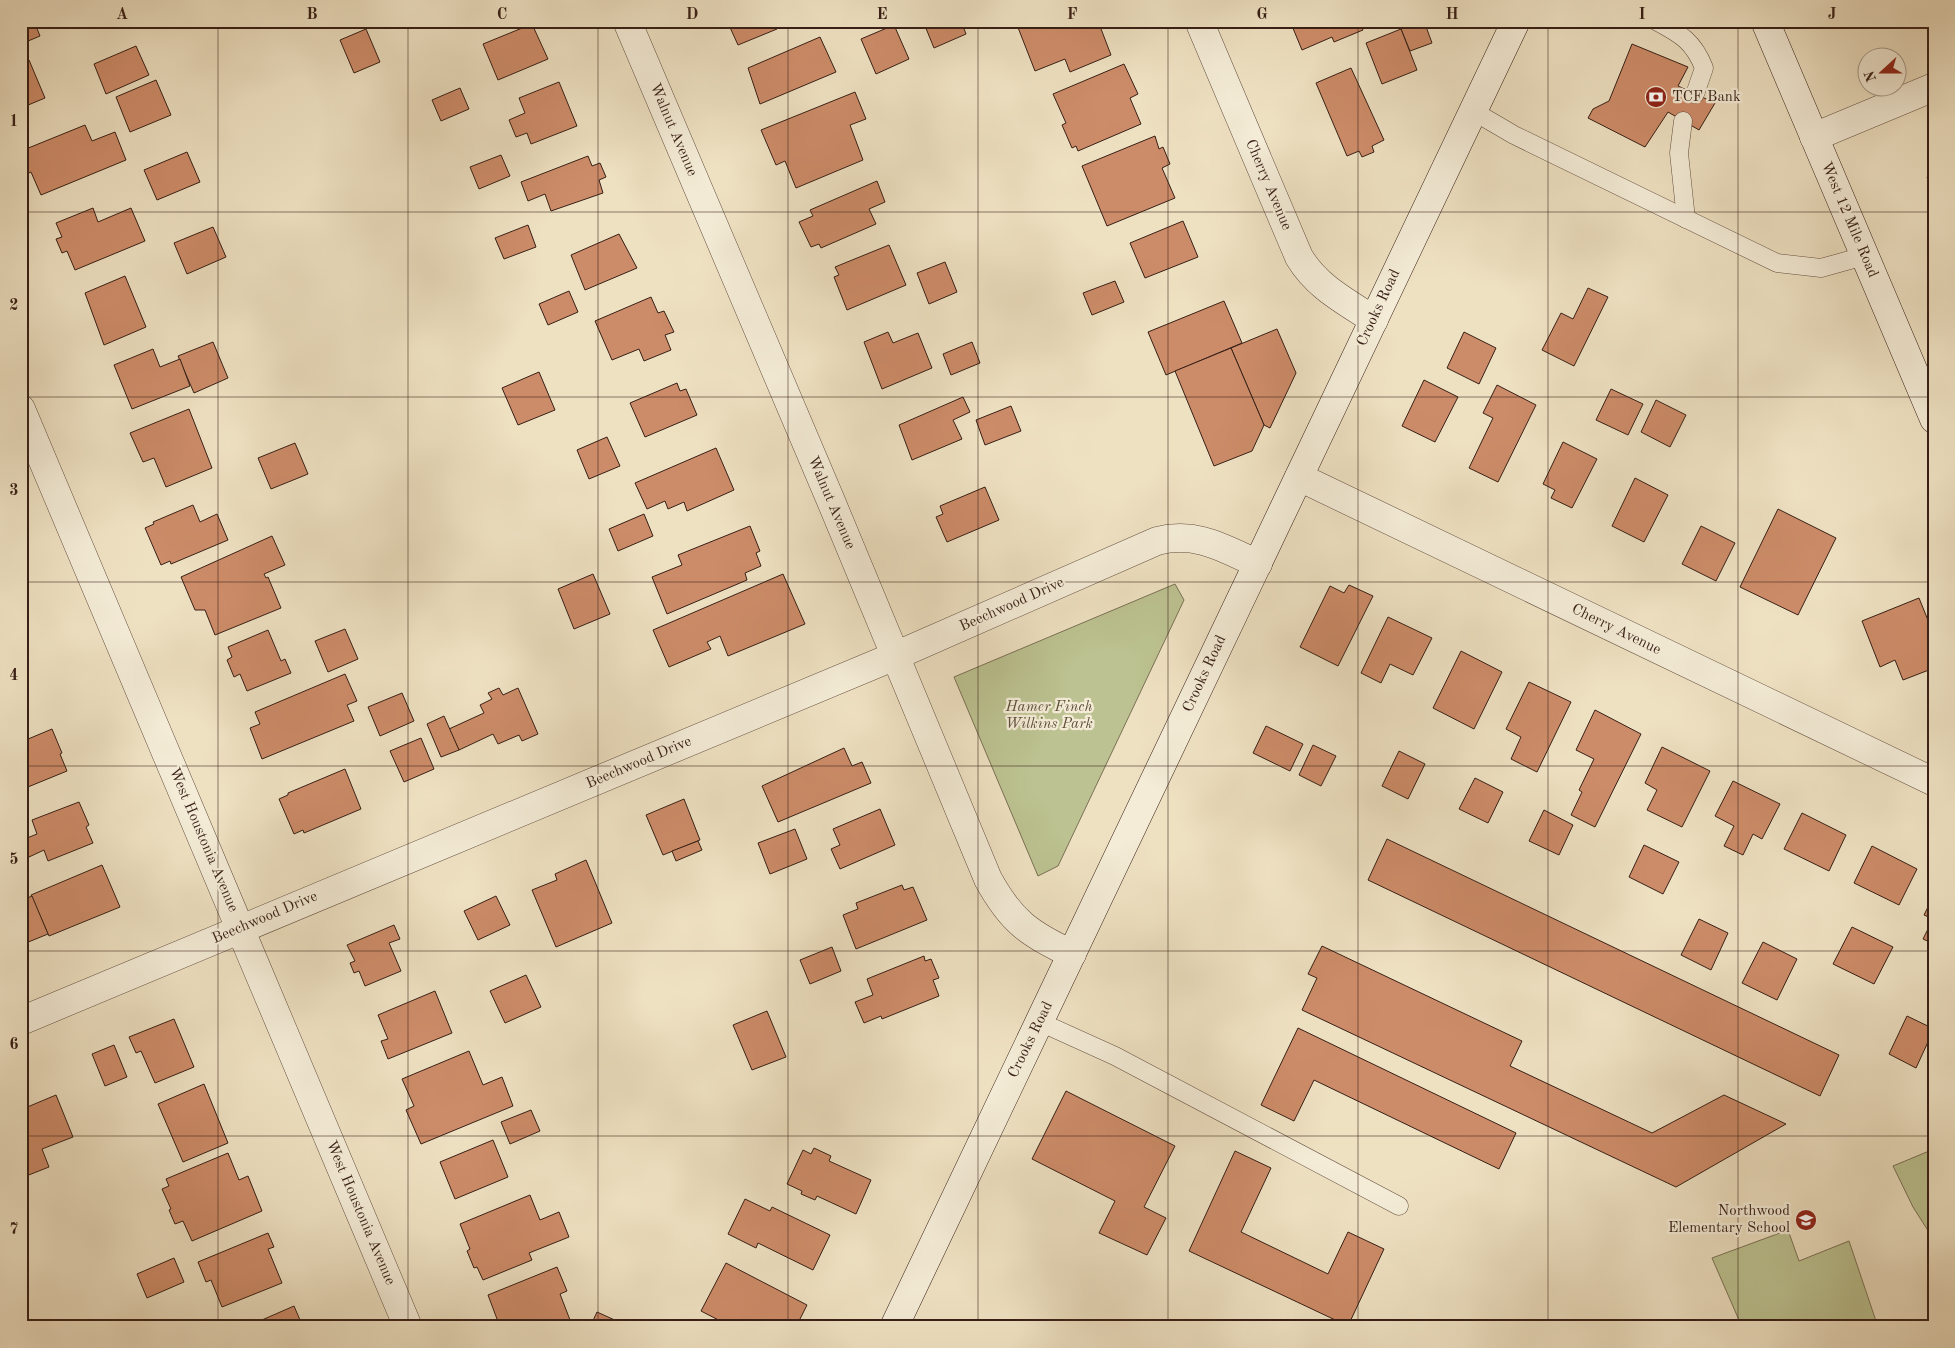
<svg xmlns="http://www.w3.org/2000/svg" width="1955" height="1348" font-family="'Old Standard TT',serif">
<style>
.green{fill:#bcc291;stroke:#7a7054}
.building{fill:#cd8c69;stroke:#371f16}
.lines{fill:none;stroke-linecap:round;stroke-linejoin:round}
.lane-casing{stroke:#655041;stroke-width:19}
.street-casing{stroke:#655041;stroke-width:29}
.secondary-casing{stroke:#371f16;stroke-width:29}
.lane{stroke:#f4ecd7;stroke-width:18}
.street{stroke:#f4ecd7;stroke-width:28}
.secondary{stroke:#f4ecd7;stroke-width:28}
.grid{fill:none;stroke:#371f16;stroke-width:1;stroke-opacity:0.55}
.labels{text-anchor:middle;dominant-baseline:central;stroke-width:4.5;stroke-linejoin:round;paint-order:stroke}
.poi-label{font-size:15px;fill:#371f16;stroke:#f4ecd7;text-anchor:start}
.street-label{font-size:15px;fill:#371f16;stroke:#f4ecd7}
.park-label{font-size:15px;font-style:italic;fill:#5f503b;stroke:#f4ecd7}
.neatline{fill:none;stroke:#371f16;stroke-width:2}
.grid-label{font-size:16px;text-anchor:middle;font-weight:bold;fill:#371f16}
</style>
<rect width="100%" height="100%" fill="#eee1c2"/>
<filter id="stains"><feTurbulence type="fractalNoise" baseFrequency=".004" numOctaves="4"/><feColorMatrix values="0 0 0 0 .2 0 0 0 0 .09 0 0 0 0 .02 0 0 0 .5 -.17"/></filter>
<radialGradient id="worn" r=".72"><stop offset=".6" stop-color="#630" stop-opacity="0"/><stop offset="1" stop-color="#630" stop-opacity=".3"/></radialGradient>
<g class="green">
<polygon points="1175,584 1184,600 1058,866 1038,876 954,677"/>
<polygon points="1934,1149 1934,1240 1913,1207 1893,1166"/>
<polygon points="1788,1230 1799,1261 1849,1241 1878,1327 1742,1327 1712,1258"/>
</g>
<g class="building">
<polygon points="21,21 34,21 40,36 21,44"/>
<polygon points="725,21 774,21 777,29 738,45 728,23 726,24"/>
<polygon points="923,21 961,21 966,34 934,48"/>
<polygon points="1026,21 1098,21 1111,55 1070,72 1065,59 1035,71 1017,25"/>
<polygon points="1290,21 1359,21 1363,30 1334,42 1332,37 1302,50"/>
<polygon points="1424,21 1432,43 1410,51 1401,29"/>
<polygon points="1861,21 1876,21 1863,27"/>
<polygon points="532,24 548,59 498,80 483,44"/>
<polygon points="894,25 909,59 876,74 861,39"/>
<polygon points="366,29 380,62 354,73 340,40"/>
<polygon points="1401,29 1417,70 1382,84 1366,43"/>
<polygon points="820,37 836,72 760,104 748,68"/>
<polygon points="1632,44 1688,67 1678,86 1715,103 1699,130 1668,112 1645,147 1588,118 1593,109 1609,101"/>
<polygon points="136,46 149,75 106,94 94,64"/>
<polygon points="29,60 45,98 21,108 21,63"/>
<polygon points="1124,64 1138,94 1130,98 1141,124 1078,151 1076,146 1072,148 1062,125 1066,123 1053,94"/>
<polygon points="1351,68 1384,140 1372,146 1374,152 1362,157 1359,151 1347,156 1316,83"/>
<polygon points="156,80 171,115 130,132 116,97"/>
<polygon points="559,82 577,126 531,144 527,133 516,137 509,120 525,113 519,98"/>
<polygon points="460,88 469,109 441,121 432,100"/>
<polygon points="855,92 866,119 850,125 863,160 796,188 785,161 776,165 761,130"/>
<polygon points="85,125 92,141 115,132 126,160 41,195 31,172 27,174 21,161 21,151"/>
<polygon points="1155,136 1159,149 1163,147 1170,164 1162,168 1175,198 1107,226 1082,166"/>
<polygon points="187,152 200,182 157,200 144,170"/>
<polygon points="501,155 510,176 479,189 470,167"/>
<polygon points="588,156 592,166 600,163 606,177 599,180 603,193 551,211 545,194 528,201 521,182"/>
<polygon points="1934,174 1934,193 1927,177"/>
<polygon points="877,181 885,202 869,209 876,224 821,248 819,244 811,247 799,222 813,216 810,210"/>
<polygon points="93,208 98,222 131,208 145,241 75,270 67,251 62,253 56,239 62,237 56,223"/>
<polygon points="1183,221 1198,257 1145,278 1130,243"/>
<polygon points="528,225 536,247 504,259 495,238"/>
<polygon points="213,227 226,257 187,274 174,243"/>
<polygon points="619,234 637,268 585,290 571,255"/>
<polygon points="889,245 906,285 847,310 834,277 839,275 835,267"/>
<polygon points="945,262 957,292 929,304 917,273"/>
<polygon points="125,276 146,327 104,345 85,293"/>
<polygon points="1115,281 1124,302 1092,315 1083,293"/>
<polygon points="1588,288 1608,297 1574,366 1542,350 1561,313 1573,319"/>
<polygon points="569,291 578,312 548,325 539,304"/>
<polygon points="651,297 658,313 664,311 674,332 665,335 671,350 644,361 639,349 612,360 595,321"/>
<polygon points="1224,301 1242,343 1166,375 1148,332"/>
<polygon points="1277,329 1296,373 1270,428 1264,425 1231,348"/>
<polygon points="888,332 893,343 918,333 932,368 882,389 864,342"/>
<polygon points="1464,332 1496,348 1479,384 1447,368"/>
<polygon points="213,342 228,378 194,393 178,356"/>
<polygon points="972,342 980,363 951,375 943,354"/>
<polygon points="1231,348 1264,425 1252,451 1214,466 1175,371"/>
<polygon points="153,349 160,367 180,359 190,386 132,409 114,365"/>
<polygon points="539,372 555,410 518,425 502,388"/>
<polygon points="1424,380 1458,397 1435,442 1402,426"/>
<polygon points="677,383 680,391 686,389 697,415 645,437 630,403"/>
<polygon points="1497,385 1536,405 1498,482 1469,468 1493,418 1483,413"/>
<polygon points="1611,389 1643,404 1628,435 1596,420"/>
<polygon points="963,397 970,412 953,420 962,439 912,460 899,425"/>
<polygon points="1656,400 1686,415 1670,447 1641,432"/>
<polygon points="1011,406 1021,431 985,445 976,420"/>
<polygon points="189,409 212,468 166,487 154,458 143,462 130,433"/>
<polygon points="607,437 620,466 589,479 577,450"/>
<polygon points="1563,442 1597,459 1572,508 1551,498 1555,490 1543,484"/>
<polygon points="295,443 308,474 271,489 258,458"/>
<polygon points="716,448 734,490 687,511 684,502 668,509 665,501 647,509 635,483"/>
<polygon points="1635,478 1668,495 1644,542 1612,526"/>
<polygon points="985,487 999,520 947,542 936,517 943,514 940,506"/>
<polygon points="193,505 200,522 217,514 228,540 171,564 170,561 161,565 145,528 154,524 153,522"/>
<polygon points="1778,509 1836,538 1798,615 1740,587"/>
<polygon points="644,514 653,536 618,551 609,529"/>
<polygon points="750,526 760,551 756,553 761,566 745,573 747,580 667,614 652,577 682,565 678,555"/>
<polygon points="1701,526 1735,543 1716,581 1682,564"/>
<polygon points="272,536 285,565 264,574 266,578 268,577 281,608 215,635 205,610 195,610 181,577"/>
<polygon points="593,574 610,614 574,629 558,589"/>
<polygon points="783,574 805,624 728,656 720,636 707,642 711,649 669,667 653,630"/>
<polygon points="1349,585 1373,596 1338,666 1300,647 1330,586 1344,593"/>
<polygon points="1919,598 1934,635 1934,668 1903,680 1895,660 1880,667 1862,621"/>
<polygon points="21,617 27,630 21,633"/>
<polygon points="1388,617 1432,638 1413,675 1390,664 1381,683 1361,673"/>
<polygon points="345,629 358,659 328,672 315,641"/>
<polygon points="268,630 281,661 285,659 291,673 247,691 240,674 234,677 227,660 232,657 228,647"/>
<polygon points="1461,651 1502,672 1474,729 1433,708"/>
<polygon points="345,674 357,701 347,705 354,721 262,759 250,728 260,724 255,712"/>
<polygon points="1529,682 1571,702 1537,772 1511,759 1521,737 1506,729"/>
<polygon points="499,688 503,695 518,688 538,734 522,741 519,735 498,744 493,734 459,750 449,729 484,713 480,705 492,699 488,693"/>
<polygon points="402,693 414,721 380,736 368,707"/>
<polygon points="1595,710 1641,734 1595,827 1571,815 1582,792 1579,790 1594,759 1576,750"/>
<polygon points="444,716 459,750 441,757 427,724"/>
<polygon points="1266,726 1303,744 1290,771 1253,753"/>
<polygon points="52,729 62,753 60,754 67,771 23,789 21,742"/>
<polygon points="421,738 434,769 404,782 390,751"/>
<polygon points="1313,745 1336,756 1321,786 1299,775"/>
<polygon points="1662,747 1710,771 1682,827 1647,810 1657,790 1645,783"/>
<polygon points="844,748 852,766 862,762 871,783 778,822 762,786"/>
<polygon points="1399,751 1425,764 1408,799 1382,786"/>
<polygon points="345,769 361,809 304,833 303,830 294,834 279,799 288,795 288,793"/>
<polygon points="1475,778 1503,792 1488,823 1459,809"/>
<polygon points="1733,781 1780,804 1762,839 1753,834 1743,855 1724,846 1734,826 1715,816"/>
<polygon points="684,799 700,840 663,855 646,815"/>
<polygon points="79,802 89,825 86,827 93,843 48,861 44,850 29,857 22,840 37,834 32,820"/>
<polygon points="880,809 895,845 840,869 831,849 840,845 833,829"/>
<polygon points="1544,810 1573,825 1559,855 1529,841"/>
<polygon points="1802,813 1846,835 1829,871 1784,849"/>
<polygon points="795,829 807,859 770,874 758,843"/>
<polygon points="1387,839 1839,1055 1820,1096 1368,880"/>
<polygon points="698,841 702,850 676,861 672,851"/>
<polygon points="1644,845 1679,862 1663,894 1629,877"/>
<polygon points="1872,846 1917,869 1899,905 1854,883"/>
<polygon points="586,860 612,923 556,947 532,890 557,880 555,874"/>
<polygon points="102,865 120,907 49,936 31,895"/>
<polygon points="902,885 904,890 913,887 927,920 856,949 843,915 858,909 856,903"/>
<polygon points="1934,895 1934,944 1923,939 1933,919 1924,915"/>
<polygon points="32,896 48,934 21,945 21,901"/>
<polygon points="496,896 510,925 478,940 464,911"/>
<polygon points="1699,919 1728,933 1711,970 1681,955"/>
<polygon points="394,925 400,939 389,943 401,971 365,986 359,971 354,973 350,963 355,961 347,945"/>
<polygon points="1852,927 1893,947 1874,984 1833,964"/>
<polygon points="1763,942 1797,959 1777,1000 1742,983"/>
<polygon points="1322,946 1522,1041 1510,1066 1652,1133 1724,1095 1786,1124 1676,1187 1302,1010 1317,978 1308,974"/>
<polygon points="832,947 841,971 810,984 800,960"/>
<polygon points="924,956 925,961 931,959 939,978 933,980 939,996 882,1019 881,1016 864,1023 855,1002 873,995 867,979"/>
<polygon points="526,975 541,1007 505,1023 490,991"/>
<polygon points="435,991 452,1033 388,1059 381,1041 388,1039 378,1015"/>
<polygon points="767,1011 786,1057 752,1070 733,1025"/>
<polygon points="1907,1016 1934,1029 1916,1068 1889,1054"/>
<polygon points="174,1019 194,1067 155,1083 141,1051 136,1053 129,1037"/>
<polygon points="1298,1028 1516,1133 1499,1169 1314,1080 1294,1121 1261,1105"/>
<polygon points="114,1045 127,1077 105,1086 92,1054"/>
<polygon points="469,1051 483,1085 502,1077 513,1106 421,1144 406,1110 414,1106 402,1079"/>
<polygon points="204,1084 228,1143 183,1162 158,1104"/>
<polygon points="1066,1091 1175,1146 1144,1207 1166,1218 1147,1255 1099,1233 1115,1201 1032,1159"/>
<polygon points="56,1095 73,1137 42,1149 49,1167 21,1178 21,1098 25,1108"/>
<polygon points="531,1110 540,1131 510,1144 501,1122"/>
<polygon points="493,1140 508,1177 455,1199 440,1162"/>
<polygon points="814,1148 831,1156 829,1161 871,1180 856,1214 817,1196 815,1200 801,1194 802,1191 787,1184 803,1150 811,1154"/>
<polygon points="1235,1151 1271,1168 1241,1232 1328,1274 1348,1232 1384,1249 1348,1326 1189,1251"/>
<polygon points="228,1153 239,1180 248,1176 262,1211 192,1241 183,1221 175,1224 169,1210 171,1209 162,1189 169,1186 166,1179"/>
<polygon points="530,1195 540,1220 559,1212 569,1237 529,1253 532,1260 483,1280 477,1267 474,1268 467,1251 470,1249 460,1224"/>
<polygon points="745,1199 770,1211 772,1207 830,1235 813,1270 758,1243 756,1248 728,1234"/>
<polygon points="268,1233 274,1247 268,1249 282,1283 222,1307 211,1280 206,1282 198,1262"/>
<polygon points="174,1258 184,1282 147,1298 137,1274"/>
<polygon points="726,1263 807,1305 796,1327 732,1327 701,1311"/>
<polygon points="557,1267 567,1291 560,1294 570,1320 564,1323 565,1327 500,1327 488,1295"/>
<polygon points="294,1306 303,1327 256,1327 255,1323"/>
<polygon points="597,1312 628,1326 628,1327 590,1327"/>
<polygon points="1588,1320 1590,1327 1570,1327"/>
</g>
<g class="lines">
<g class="lane-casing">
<g id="lane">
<path d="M1656,21C1681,34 1694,42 1704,68L1695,94"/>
<polyline points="1473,111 1514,135 1777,263 1821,268 1864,256"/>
<polyline points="1683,121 1679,153 1686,219"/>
<polyline points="1040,1022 1115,1056 1399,1206"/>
</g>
</g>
<g class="street-casing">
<g id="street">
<path d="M627,21L831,501L988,879C1011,921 1029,934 1072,954"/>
<path d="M1199,21L1299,257C1317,287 1345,301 1374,320"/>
<polyline points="1814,137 1934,87"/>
<polyline points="21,409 408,1327"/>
<polyline points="1299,477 1934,782"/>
<path d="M21,1021L895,656L1157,541C1196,531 1223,548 1258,564"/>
</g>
</g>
<g class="secondary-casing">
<g id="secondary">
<polyline points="1765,21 1934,419"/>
<polyline points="894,1327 1516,21"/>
</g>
</g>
<use href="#lane" class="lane"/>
<use href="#street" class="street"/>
<use href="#secondary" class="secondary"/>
</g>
<path class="grid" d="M218,21V1327M408,21V1327M598,21V1327M788,21V1327M978,21V1327M1168,21V1327M1358,21V1327M1548,21V1327M1738,21V1327M21,212H1934M21,397H1934M21,582H1934M21,766H1934M21,951H1934M21,1136H1934"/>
<defs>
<g id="bank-disc" transform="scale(1.125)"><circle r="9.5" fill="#8f2418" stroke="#f4ecd7"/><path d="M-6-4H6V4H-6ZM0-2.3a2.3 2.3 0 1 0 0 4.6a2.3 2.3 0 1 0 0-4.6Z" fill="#fff"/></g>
<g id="school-disc" transform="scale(1.125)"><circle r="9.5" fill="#8f2418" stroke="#f4ecd7"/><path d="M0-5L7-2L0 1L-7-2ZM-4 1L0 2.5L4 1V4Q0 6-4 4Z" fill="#fff"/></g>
</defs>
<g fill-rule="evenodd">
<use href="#bank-disc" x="1656" y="97"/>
<use href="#school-disc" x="1806" y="1220"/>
</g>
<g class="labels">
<g class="poi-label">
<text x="1672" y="97">TCF Bank</text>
<text x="1790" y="1211" text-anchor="end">Northwood<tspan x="1790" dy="17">Elementary School</tspan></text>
</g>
<g class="street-label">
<text transform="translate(673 130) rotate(67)">Walnut Avenue</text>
<text transform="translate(1268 185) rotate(67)">Cherry Avenue</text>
<text transform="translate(1849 220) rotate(67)">West 12 Mile Road</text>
<text transform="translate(1379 308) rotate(-65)">Crooks Road</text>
<text transform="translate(831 503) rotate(67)">Walnut Avenue</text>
<text transform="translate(1012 605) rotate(-24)">Beechwood Drive</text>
<text transform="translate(1616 630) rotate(26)">Cherry Avenue</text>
<text transform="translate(1205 674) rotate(-65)">Crooks Road</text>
<text transform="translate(639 763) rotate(-23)">Beechwood Drive</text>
<text transform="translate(203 840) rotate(67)">West Houstonia Avenue</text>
<text transform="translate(265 918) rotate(-23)">Beechwood Drive</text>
<text transform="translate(1031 1040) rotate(-64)">Crooks Road</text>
<text transform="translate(360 1213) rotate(67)">West Houstonia Avenue</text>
</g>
<g class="park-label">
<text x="1049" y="707">Hamer Finch<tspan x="1049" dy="17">Wilkins Park</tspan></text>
</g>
</g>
<rect width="1955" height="1348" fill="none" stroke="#eee1c2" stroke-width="55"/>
<g transform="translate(1882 72) rotate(249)"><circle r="24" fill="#f4ecd7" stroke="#a89a8a"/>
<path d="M0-4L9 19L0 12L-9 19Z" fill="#8f2418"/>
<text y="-8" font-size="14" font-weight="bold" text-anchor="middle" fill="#371f16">N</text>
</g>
<rect x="28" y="28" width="1900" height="1292" class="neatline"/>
<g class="grid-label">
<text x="122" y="19">A</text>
<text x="312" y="19">B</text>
<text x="502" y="19">C</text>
<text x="692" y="19">D</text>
<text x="882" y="19">E</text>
<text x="1072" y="19">F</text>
<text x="1262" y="19">G</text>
<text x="1452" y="19">H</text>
<text x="1642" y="19">I</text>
<text x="1832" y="19">J</text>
<text x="14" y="126">1</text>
<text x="14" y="310">2</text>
<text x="14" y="495">3</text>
<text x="14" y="680">4</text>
<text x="14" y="864">5</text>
<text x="14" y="1049">6</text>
<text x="14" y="1234">7</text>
</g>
<rect width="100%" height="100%" filter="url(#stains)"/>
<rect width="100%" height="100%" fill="url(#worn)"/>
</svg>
